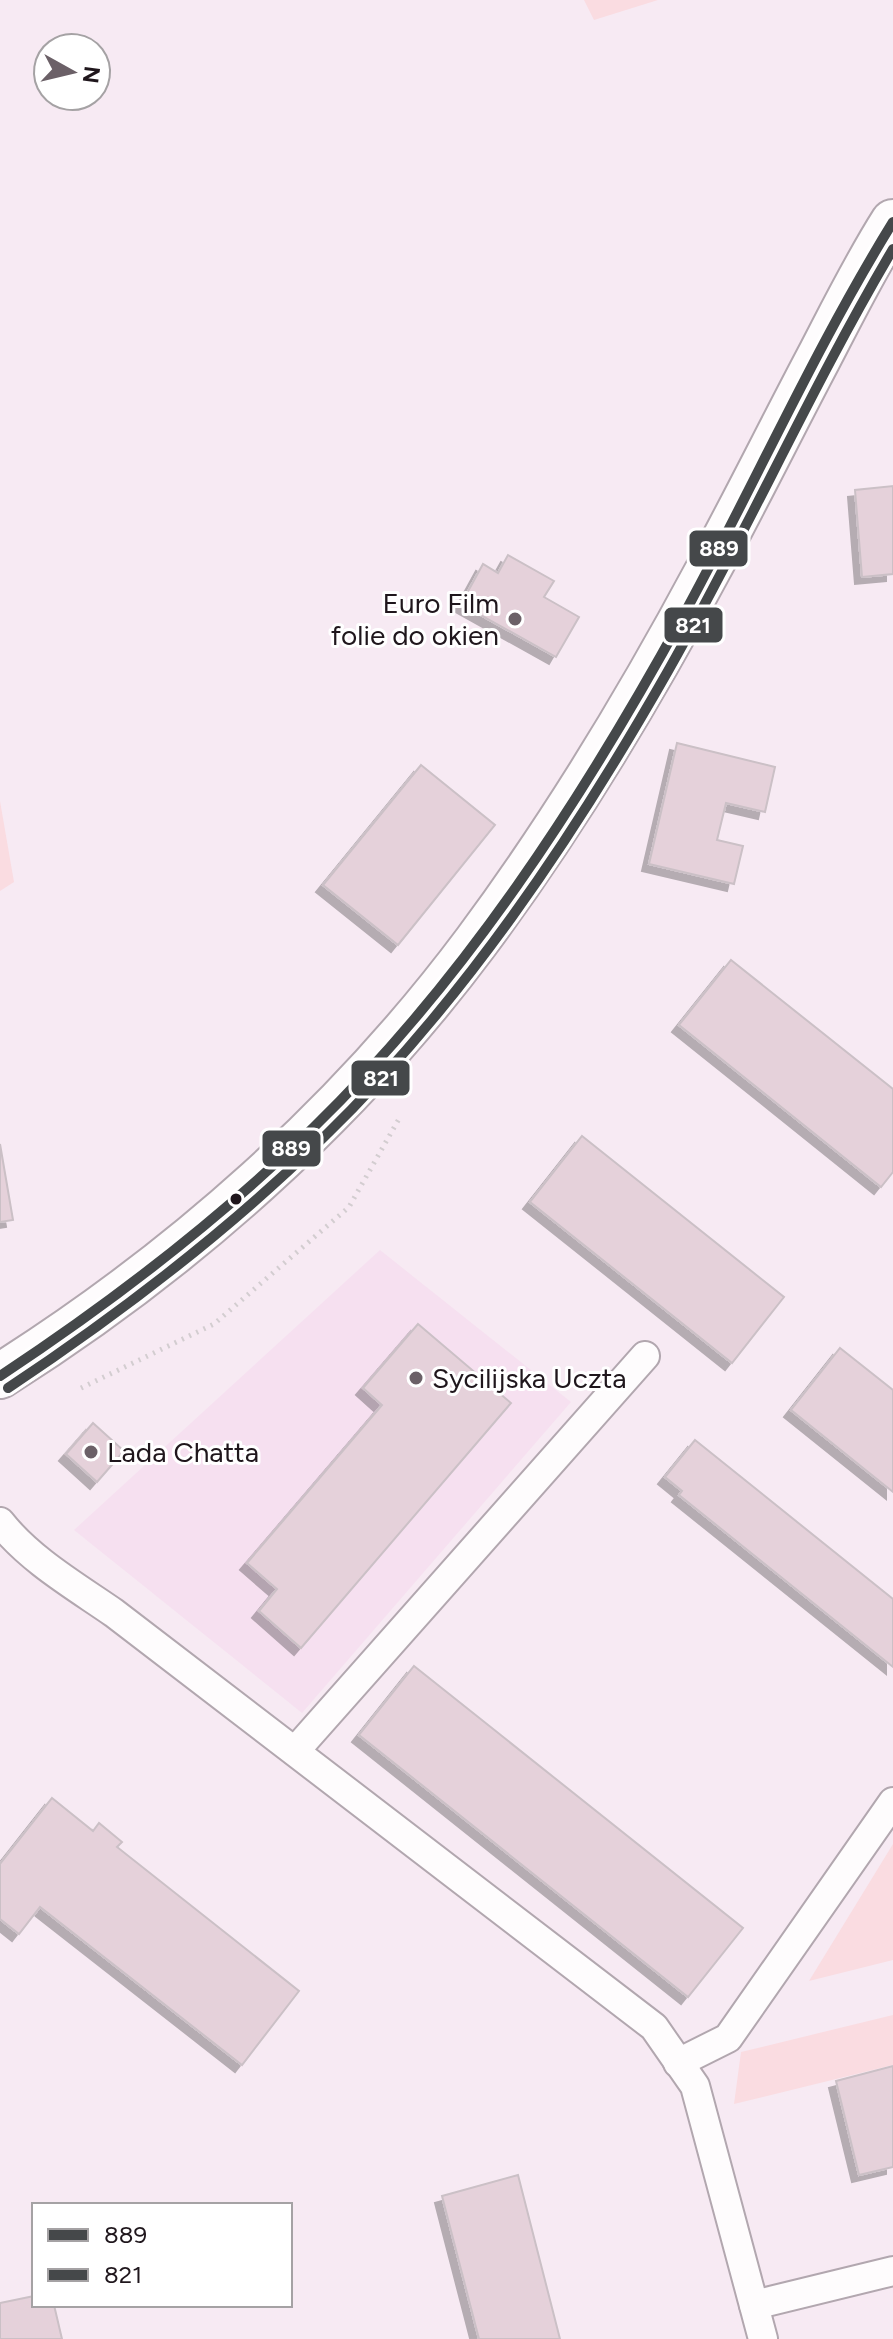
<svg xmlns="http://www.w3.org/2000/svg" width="893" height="2339" font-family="Figtree,sans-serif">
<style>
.built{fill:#f6e0f0}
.green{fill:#fadce1}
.building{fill:#e5d1da;stroke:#cbc0c6;stroke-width:2;filter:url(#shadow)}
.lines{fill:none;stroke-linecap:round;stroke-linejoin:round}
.service-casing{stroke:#b2a7af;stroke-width:32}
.tertiary-casing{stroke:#b2a7af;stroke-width:48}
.path{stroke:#d3cdd0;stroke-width:5;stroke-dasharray:2 6;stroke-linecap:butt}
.service{stroke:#fefcfd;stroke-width:28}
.tertiary{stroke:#fefcfd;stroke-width:44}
.bus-1-casing{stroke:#fff;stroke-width:16}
.bus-2-casing{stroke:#fff;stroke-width:16}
.bus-1{stroke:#45484a;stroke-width:10}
.bus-2{stroke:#45484a;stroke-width:10}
.poi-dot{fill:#6b6067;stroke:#fff;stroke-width:3}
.bus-dot{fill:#1f161c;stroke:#fff;stroke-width:3}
.labels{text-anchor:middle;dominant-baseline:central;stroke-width:6;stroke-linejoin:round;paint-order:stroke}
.poi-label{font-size:28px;fill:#1f161c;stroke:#fff;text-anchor:start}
.line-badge{stroke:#fff;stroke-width:3}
.badge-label{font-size:22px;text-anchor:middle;font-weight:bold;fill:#fff}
</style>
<defs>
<filter id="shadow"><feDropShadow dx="-7" dy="7" stdDeviation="0" flood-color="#0004"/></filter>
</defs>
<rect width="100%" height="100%" fill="#f7eaf3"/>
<polygon class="built" points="380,1250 571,1402 302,1713 74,1530"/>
<g class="green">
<polygon points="584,0 658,0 594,20"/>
<polygon points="0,801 14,882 0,891"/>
<polygon points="893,1844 893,1960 809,1981"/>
<polygon points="893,2015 893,2065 734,2104 741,2052"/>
</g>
<g class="building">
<polygon points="893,486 893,574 862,577 855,490"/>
<polygon points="508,555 554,581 544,597 579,617 556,657 461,604 483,564 498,573"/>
<polygon points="677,743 775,767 765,812 726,803 717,840 743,846 734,884 649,864"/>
<polygon points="421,765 495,825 398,945 323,885"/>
<polygon points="731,960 893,1089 893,1172 881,1187 679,1025"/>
<polygon points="582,1136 784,1297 732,1363 530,1202"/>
<polygon points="0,1144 13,1220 0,1222"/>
<polygon points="418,1324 511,1403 301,1648 259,1611 277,1589 247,1563 382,1405 363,1388"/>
<polygon points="840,1348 893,1390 893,1492 791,1410"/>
<polygon points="93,1423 124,1451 97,1482 66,1454"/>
<polygon points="695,1440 893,1599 893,1667 679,1495 682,1491 665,1477"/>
<polygon points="414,1666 743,1928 688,1997 359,1735"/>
<polygon points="52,1798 93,1831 99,1823 122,1842 117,1847 299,1991 242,2065 40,1907 19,1934 0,1919 0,1864"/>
<polygon points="893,2066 893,2167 859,2175 836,2081"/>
<polygon points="518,2175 560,2339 479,2339 442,2196"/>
<polygon points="34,2296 34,2305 54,2305 62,2339 0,2339 0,2303"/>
</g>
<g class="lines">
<g class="service-casing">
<g id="service">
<path d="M0,1522C30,1560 75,1586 114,1613L654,2027L695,2086L763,2339"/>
<polyline points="295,1751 645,1356"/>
<polyline points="678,2063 728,2038 893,1802"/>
<polyline points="754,2305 893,2271"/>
</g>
</g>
<g class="tertiary-casing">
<path id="tertiary" d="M0,1376C182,1261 347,1115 476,942C563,825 639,699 708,570C746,500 781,429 818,359C842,313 865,266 893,222"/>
</g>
<polyline class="path" points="81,1388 214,1324 349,1207 400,1117"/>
<use href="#service" class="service"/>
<use href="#tertiary" class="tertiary"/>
<g class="bus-1-casing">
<path id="bus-1" d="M0,1376C112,1302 218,1221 314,1127C465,980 582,800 683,616C754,486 815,348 893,222"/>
</g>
<g class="bus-2-casing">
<path id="bus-2" d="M8,1388C121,1313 227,1232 324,1137C463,1002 573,838 668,671C747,532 812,386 893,249"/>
</g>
<use href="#bus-1" class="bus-1"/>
<use href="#bus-2" class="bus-2"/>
</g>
<g class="poi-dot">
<circle cx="515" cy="619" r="8"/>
<circle cx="416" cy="1378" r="8"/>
<circle cx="91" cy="1452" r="8"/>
</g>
<circle class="bus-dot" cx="236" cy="1199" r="7"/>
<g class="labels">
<g class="poi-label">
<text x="499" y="603" text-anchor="end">Euro Film<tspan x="499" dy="32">folie do okien</tspan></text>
<text x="432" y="1378">Sycilijska Uczta</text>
<text x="107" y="1452">Lada Chatta</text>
</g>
</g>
<g class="line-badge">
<rect x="688" y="529" width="61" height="39" rx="8" fill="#45484a"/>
<rect x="663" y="606" width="61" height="38" rx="8" fill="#45484a"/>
<rect x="350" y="1059" width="61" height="38" rx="8" fill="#45484a"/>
<rect x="261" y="1129" width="61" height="39" rx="8" fill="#45484a"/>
</g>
<g class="badge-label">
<text x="719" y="556">889</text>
<text x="693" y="633">821</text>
<text x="381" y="1086">821</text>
<text x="291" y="1156">889</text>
</g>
<rect x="32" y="2203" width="260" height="104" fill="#ffffff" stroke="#a5a2a4" stroke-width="2"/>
<rect x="48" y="2229" width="40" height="12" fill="#45484a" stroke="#a5a2a4" stroke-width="2"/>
<text x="104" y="2243" font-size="24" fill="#1f161c">889</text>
<rect x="48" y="2269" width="40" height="12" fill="#45484a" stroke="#a5a2a4" stroke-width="2"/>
<text x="104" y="2283" font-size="24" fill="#1f161c">821</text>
<g transform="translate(72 72) rotate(98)"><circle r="38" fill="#ffffff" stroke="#a5a2a4" stroke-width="2"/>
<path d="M0-6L14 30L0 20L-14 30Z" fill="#6b6067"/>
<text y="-12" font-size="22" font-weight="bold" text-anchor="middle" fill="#1f161c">N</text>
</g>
</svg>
